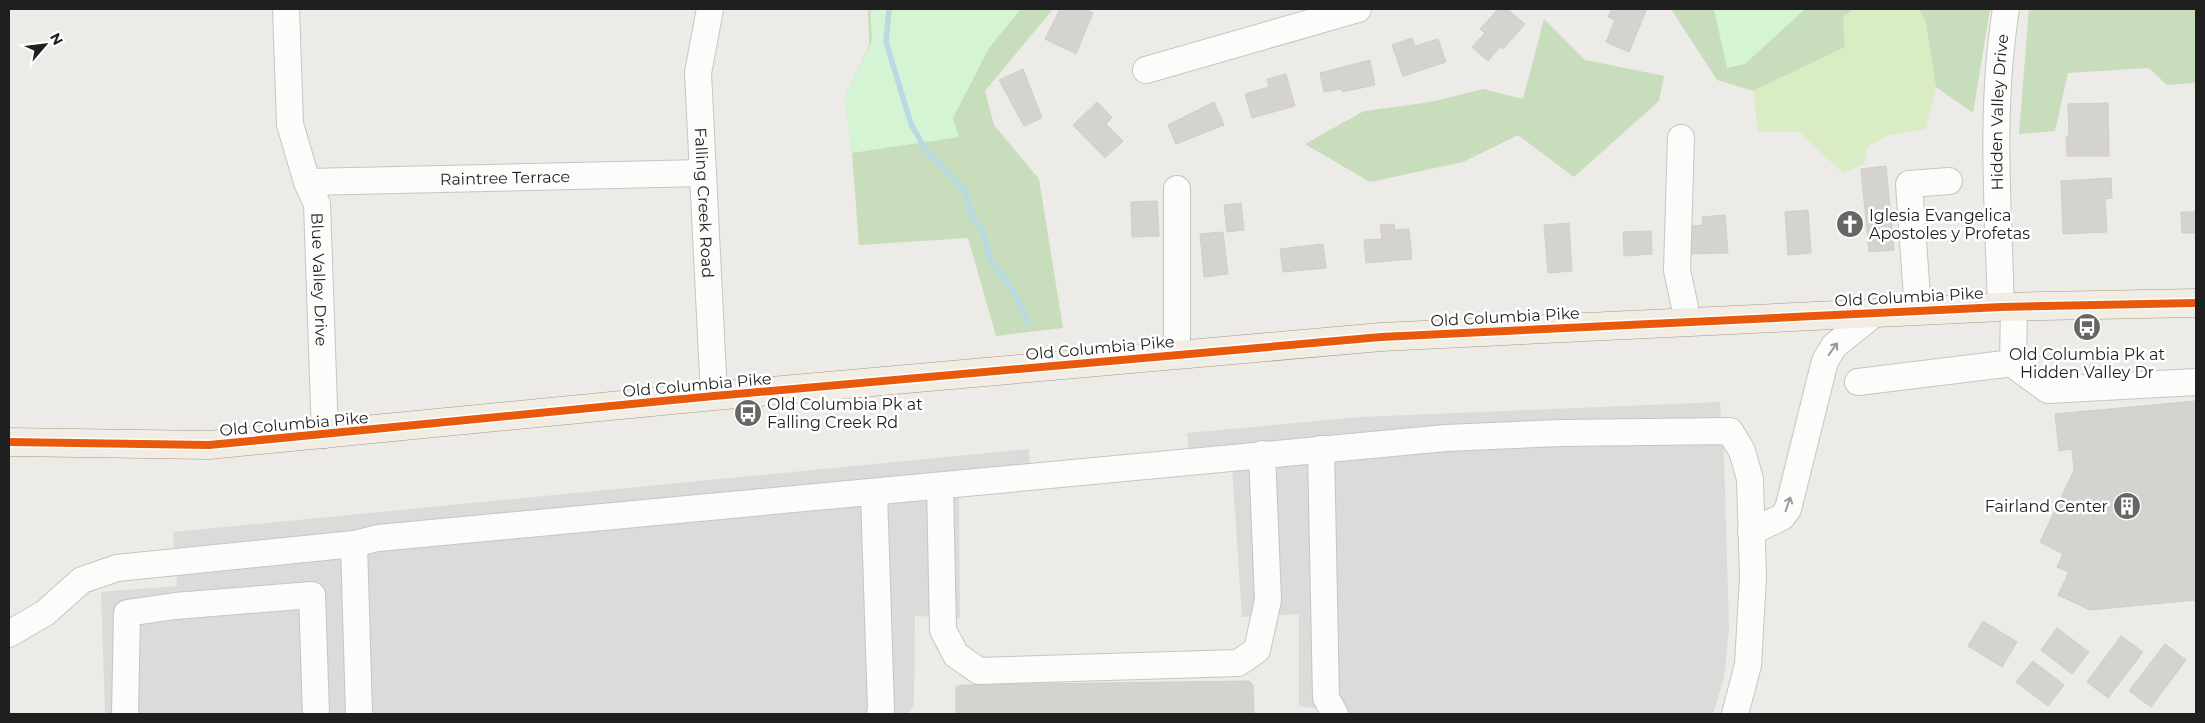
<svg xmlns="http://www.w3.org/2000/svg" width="2205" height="723" font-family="Montserrat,sans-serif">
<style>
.residential{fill:#dcdbd9}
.grass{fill:#daecc4}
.forest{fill:#c7ddbb}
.park{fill:#d4f4d4}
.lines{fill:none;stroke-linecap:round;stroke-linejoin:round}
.stream{stroke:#b9dae2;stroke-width:5.5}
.building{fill:#d5d3d0;stroke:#d1cdc8}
.minor-casing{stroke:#c6c5c3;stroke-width:28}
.major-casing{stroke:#a49983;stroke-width:29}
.minor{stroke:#fcfcfb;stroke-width:26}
.major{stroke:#f1ece4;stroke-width:28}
.cycleway-casing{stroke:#fff;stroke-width:11}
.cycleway{stroke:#e8590c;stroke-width:8}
.oneway{stroke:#999998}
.labels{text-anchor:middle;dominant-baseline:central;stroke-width:5;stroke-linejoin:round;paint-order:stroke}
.street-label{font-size:16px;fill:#1f1f1f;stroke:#fff}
.poi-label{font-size:16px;fill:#1f1f1f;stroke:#fff;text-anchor:start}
</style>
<rect width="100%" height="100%" fill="#edebe7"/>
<g class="residential">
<polygon points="1720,402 1724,456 1729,628 1724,678 1713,714 1353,714 1299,706 1299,614 1242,617 1232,467 1191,471 1187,433 1361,417"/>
<polygon points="1029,449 1031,489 959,494 960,618 915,616 914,705 908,714 105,714 101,592 177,586 173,532"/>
</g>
<polygon class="grass" points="1854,9 1919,9 1926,23 1936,87 1926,129 1890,135 1868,146 1864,164 1843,173 1799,132 1758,132 1753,91 1845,47 1843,18"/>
<g class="forest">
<polygon points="868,9 1053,9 985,91 994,125 1039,179 1063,328 996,336 968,238 859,245 852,153 845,97 869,45"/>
<polygon points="1671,9 1854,9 1843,18 1845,47 1753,91 1717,80"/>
<polygon points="1919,9 1990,9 1973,113 1936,87 1926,23"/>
<polygon points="2029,9 2196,9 2196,83 2167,85 2149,68 2068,73 2055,131 2019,134"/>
<polygon points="1544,19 1585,60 1664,76 1659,101 1574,177 1518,135 1463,162 1370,182 1305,144 1364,111 1431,102 1483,89 1523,99"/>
</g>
<g class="park">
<polygon points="870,9 1021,9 989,48 953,118 959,137 852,153 845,97 872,40"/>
<polygon points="1714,9 1805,9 1745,64 1727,68"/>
</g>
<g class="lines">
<polyline class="stream" points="889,9 886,42 911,124 925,149 965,192 972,216 982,230 991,261 1015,293 1028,323"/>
</g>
<g class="building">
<polygon points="1060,9 1084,9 1093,13 1076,54 1045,39"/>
<polygon points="1498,9 1507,9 1525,24 1503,49 1500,47 1488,61 1472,47 1485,33 1480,29"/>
<polygon points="1612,9 1640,9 1646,11 1629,52 1606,42 1615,20 1608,17"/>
<polygon points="1412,38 1415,46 1438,39 1446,62 1403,76 1392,45"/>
<polygon points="1370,60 1375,85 1342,92 1342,89 1324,92 1320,73"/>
<polygon points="1023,69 1042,118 1024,126 999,80"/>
<polygon points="1286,74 1295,106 1252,118 1245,94 1269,87 1267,79"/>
<polygon points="1097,102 1112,117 1106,124 1123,141 1105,158 1073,125"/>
<polygon points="1214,102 1224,125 1176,144 1168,125"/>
<polygon points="2108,103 2109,156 2067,156 2066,137 2069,137 2068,104"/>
<polygon points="1886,166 1894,250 1869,252 1861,169"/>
<polygon points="2111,178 2112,198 2105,199 2107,232 2063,234 2061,181"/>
<polygon points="1157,201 1159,236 1132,237 1131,202"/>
<polygon points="1241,203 1244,230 1227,232 1224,205"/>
<polygon points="1808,210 1811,253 1788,255 1785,212"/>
<polygon points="2181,212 2196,212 2196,233 2182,233"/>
<polygon points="1725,215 1728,253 1686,254 1683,227 1703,225 1702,217"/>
<polygon points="1569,223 1572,271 1548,273 1544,225"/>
<polygon points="1394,224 1395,230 1409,229 1412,259 1366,263 1364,240 1382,239 1380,225"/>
<polygon points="1651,231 1652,254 1624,256 1623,232"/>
<polygon points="1223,232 1228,274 1204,277 1200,234"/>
<polygon points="1323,244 1326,268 1283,272 1280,249"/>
<polygon points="2196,401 2196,600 2090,610 2058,595 2069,572 2057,567 2063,554 2040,542 2074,470 2072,449 2059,451 2055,414"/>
<polygon points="1983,621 2017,642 2002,667 1968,646"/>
<polygon points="2057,628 2089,652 2072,674 2041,650"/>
<polygon points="2121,636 2143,652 2108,698 2087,682"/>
<polygon points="2165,644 2186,660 2151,707 2129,691"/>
<polygon points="2033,661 2064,685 2048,706 2016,682"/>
<polygon points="1249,681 1253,685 1254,714 956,714 956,687 961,685"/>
</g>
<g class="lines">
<g class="minor-casing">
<g id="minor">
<path id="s1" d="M286,9L290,124L307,182L317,204L325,435"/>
<path id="s2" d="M710,9L698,73L714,396"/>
<polyline points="1146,70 1358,9"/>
<polyline points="1681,138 1677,270 1688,322"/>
<path id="s3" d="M307,182L703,173"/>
<path id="s4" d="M2001,307C1998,207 1990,107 2006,9"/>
<polyline points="1918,311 1909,184 1949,181"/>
<polyline points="1177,355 1177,189"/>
<polyline points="2013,363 2019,369 2048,390 2196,382"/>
<polyline points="1858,382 2013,363 2014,306"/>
<polyline points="1321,449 1326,698 1335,714"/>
<polyline points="940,486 943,630 956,655 979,671 1238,663 1257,650 1268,600 1262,454"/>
<polyline points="874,493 881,709 880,714"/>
<polyline points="1751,532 1782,517 1788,509 1825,361 1834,346 1875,313"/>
<polyline points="354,544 359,714"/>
<polyline points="9,634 45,613 82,580 117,568 354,544 378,538 1446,438 1561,433 1730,431 1742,451 1750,479 1753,577 1748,665 1735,714"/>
<polyline points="125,714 127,613 175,606 312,595 316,714"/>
</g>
</g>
<g class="major-casing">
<polyline id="major" points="9,442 209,445 714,396 1381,337 2001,307 2196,303"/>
</g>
<use href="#minor" class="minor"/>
<use href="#major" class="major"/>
<g class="cycleway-casing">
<polyline id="cycleway" points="9,442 209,445 714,396 1381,337 2001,307 2196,303"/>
</g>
<use href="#cycleway" class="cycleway"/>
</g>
<defs><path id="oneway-shaft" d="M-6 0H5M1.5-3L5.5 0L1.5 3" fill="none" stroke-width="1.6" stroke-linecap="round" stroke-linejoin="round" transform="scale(1.25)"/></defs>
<g class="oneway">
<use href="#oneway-shaft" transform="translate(1833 349) rotate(-54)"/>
<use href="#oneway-shaft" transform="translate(1788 504) rotate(-71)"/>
</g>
<defs>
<g id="church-disc" transform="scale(1.4375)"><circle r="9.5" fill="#676665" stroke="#fff"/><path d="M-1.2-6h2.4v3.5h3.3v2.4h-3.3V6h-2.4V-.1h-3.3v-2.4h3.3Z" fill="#fff"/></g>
<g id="bus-disc" transform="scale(1.4375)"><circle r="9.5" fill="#676665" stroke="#fff"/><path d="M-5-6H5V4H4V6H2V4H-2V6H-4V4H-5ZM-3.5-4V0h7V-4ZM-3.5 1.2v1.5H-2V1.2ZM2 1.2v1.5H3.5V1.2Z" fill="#fff"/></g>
<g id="building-disc" transform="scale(1.4375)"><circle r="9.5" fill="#676665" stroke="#fff"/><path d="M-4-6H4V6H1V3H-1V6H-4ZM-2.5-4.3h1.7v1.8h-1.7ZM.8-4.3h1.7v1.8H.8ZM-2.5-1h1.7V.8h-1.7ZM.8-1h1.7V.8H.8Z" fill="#fff"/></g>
</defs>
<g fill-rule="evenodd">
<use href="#church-disc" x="1850" y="224"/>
<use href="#bus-disc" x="2087" y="327"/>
<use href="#bus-disc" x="748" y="413"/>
<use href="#building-disc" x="2127" y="506"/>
</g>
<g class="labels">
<g class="street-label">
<text stroke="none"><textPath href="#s4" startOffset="195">Hidden Valley Drive</textPath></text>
<text stroke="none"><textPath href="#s3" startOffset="198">Raintree Terrace</textPath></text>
<text stroke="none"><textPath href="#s2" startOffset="195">Falling Creek Road</textPath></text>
<text stroke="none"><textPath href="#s1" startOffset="275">Blue Valley Drive</textPath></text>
<text transform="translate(1909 297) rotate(-3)">Old Columbia Pike</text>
<text transform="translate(1505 317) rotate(-3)">Old Columbia Pike</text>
<text transform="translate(1100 348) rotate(-5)">Old Columbia Pike</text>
<text transform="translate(697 385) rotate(-5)">Old Columbia Pike</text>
<text transform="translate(294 424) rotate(-5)">Old Columbia Pike</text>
</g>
<g class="poi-label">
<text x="1869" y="215">Iglesia Evangelica<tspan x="1869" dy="18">Apostoles y Profetas</tspan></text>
<text x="2087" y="354" text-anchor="middle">Old Columbia Pk at<tspan x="2087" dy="18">Hidden Valley Dr</tspan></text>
<text x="767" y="404">Old Columbia Pk at<tspan x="767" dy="18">Falling Creek Rd</tspan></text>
<text x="2108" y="506" text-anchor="end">Fairland Center</text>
</g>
</g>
<rect width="2205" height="723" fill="none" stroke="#1f1f1f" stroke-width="20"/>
<g transform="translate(45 45) rotate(62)" stroke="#ffffff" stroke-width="4" paint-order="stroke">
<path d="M0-4L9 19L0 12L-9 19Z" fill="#1f1f1f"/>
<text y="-8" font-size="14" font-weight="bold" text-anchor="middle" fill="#1f1f1f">N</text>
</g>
</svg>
